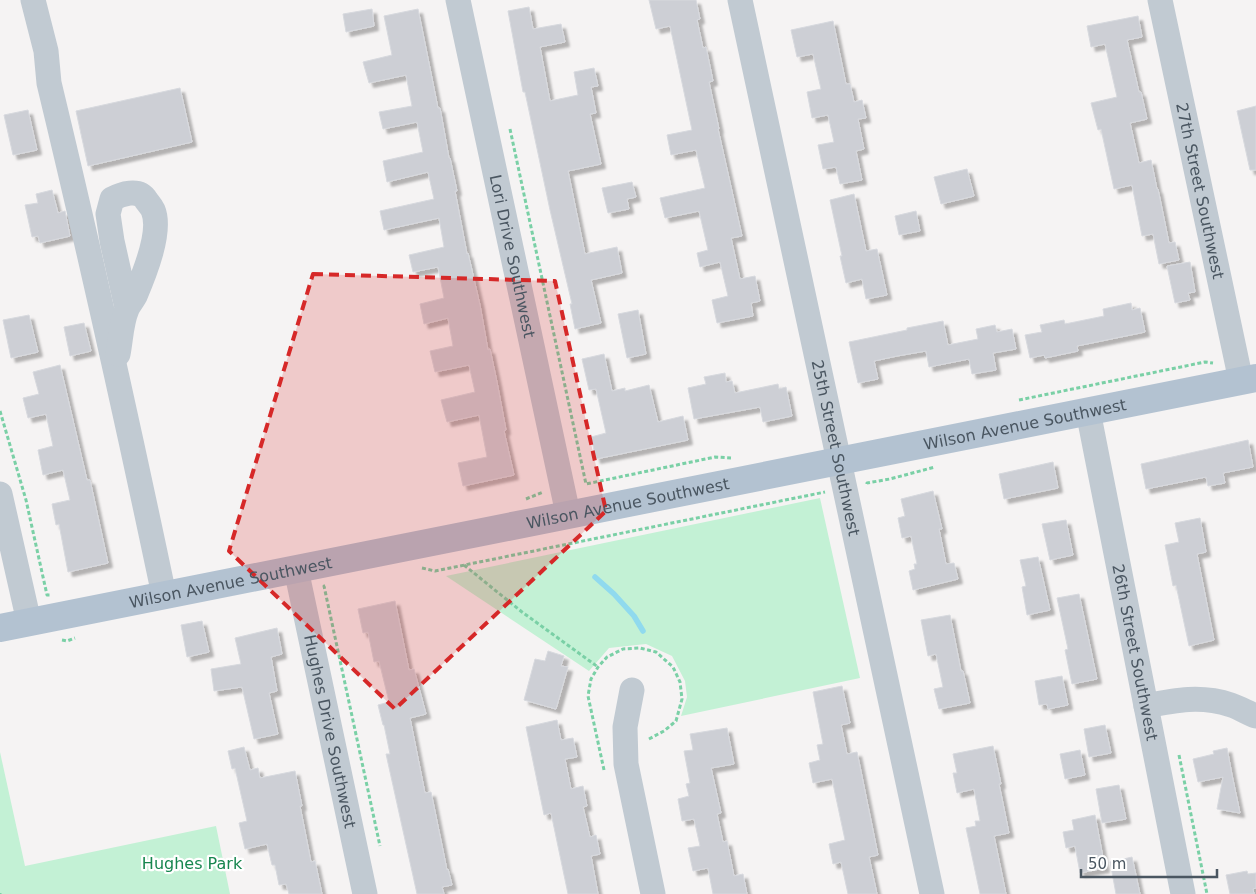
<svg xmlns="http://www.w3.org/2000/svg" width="1256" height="894" font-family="'DejaVu Sans',sans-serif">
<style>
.green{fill:#c3f1d5}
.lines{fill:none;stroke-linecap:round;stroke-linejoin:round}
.stream{stroke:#90daee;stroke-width:5.5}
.building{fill:#cdcfd5;stroke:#d7d9de;filter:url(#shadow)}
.path{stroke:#7ad0a6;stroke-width:3;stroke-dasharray:4 2.5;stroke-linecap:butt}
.minor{stroke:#c1cad2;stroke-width:25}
.major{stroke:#b3c2d1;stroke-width:28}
.marked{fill:#d62828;fill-opacity:0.2;stroke:#d62828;stroke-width:4;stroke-dasharray:10 6;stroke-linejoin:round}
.labels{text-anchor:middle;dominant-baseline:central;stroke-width:4.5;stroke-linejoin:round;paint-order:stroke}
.street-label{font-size:16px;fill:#4a5661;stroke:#fff}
.park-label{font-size:16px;fill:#17864f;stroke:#fff}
</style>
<defs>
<filter id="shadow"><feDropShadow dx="4.5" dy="4.5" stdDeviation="1" flood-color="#0004"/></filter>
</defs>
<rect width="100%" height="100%" fill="#f5f3f3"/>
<g class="green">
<polygon points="820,498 860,678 681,716 687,697 685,681 672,656 646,644 609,648 589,671 446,576"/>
<polygon points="0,752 25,866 216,826 230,894 0,894"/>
</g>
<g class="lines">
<polyline class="stream" points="595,577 614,594 634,616 643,631"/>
</g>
<g class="building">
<polygon points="649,0 696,0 700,19 697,20 703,48 706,47 713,81 709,82 719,129 718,129 742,236 731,238 740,279 755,276 760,301 751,303 753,316 717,323 712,300 728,296 720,262 700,267 697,253 708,250 699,211 665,218 660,198 705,188 696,150 671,155 667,135 692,130 670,26 656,29"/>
<polygon points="529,7 533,29 561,24 565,42 540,47 550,101 578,95 574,72 594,68 598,86 591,87 596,113 590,114 601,164 568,171 585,254 617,247 622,273 591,280 601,323 575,329 570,304 572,304 550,210 525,92 523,92 508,11"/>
<polygon points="372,9 374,26 346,32 343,14"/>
<polygon points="418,9 438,108 440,108 449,158 450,158 457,191 455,191 467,254 468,253 480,305 488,350 490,349 497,382 506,430 504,431 514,475 463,486 458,463 487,457 479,415 447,422 441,400 475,392 469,365 435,372 430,351 453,346 448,318 424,324 420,304 444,298 438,267 413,272 409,255 444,247 439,218 384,230 380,211 434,199 428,172 387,182 383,161 423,152 417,122 383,129 379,112 412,106 406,75 369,83 363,62 392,55 384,16"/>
<polygon points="1138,16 1142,37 1127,40 1139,92 1141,92 1147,119 1130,123 1139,163 1151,160 1157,189 1158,189 1169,243 1175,242 1179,260 1159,264 1153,234 1142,236 1132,185 1114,189 1101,129 1098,130 1091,103 1117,97 1105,44 1091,47 1087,26"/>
<polygon points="833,21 846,84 850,84 854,102 862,100 866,118 858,119 864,149 856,151 862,180 840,184 836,167 823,169 818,145 834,142 828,115 812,118 807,92 821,89 813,54 797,57 791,30"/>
<polygon points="180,88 192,142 88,166 76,111"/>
<polygon points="1256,106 1256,170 1250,170 1237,111"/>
<polygon points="28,110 37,150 13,155 4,115"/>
<polygon points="967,169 974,196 941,204 934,177"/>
<polygon points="632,182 636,197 627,199 629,209 608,213 602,188"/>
<polygon points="52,190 58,213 65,211 70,236 40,243 38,236 32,237 25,205 38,203 36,194"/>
<polygon points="854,194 866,251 877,249 887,295 866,299 862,279 846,283 840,256 842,256 830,200"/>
<polygon points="916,211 920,231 899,235 895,216"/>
<polygon points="1190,262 1195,292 1188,293 1190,300 1175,303 1167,266"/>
<polygon points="1131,303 1132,310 1140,308 1145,332 1077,346 1078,351 1045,358 1044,355 1030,358 1025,335 1042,332 1040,325 1064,320 1065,324 1104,316 1103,309"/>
<polygon points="638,310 646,354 627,358 618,314"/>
<polygon points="29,315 38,352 11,358 3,320"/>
<polygon points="943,321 948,345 978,339 976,329 995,325 997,332 1012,329 1016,349 993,353 996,370 972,374 969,359 929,367 926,351 897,356 874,361 878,379 858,383 849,342 907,330 907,328"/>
<polygon points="84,323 91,351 70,356 64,327"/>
<polygon points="604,354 612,391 625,388 625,391 649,385 658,422 683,416 688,440 596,459 591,437 606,433 596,389 589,390 582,359"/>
<polygon points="60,365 87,480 90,480 108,563 68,572 59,524 56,525 52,504 70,500 63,470 43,475 38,450 53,446 46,414 28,418 23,398 39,394 33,372"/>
<polygon points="725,373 726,382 732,381 735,393 778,384 779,389 786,387 792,416 763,422 760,407 694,419 688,388 706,384 704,377"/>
<polygon points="1248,440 1253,467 1223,473 1225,483 1208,486 1206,477 1146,489 1141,464"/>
<polygon points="1053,462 1058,488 1004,499 999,474"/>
<polygon points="933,491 942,529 939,529 946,564 954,563 958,579 913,590 909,571 915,569 914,564 917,564 911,536 902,538 898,518 905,516 901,499"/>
<polygon points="1200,518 1206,552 1197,554 1214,640 1189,646 1176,585 1173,586 1165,545 1179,542 1175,523"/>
<polygon points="1066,520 1073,555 1050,560 1042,524"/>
<polygon points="1038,557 1050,610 1027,615 1022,587 1026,586 1020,560"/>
<polygon points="1079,594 1097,679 1072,684 1065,650 1068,649 1057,598"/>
<polygon points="395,601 409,670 414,669 426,714 410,718 425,793 431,792 447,870 448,869 452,885 442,887 444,894 417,894 386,754 390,754 384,725 383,725 378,705 389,702 379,661 374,662 368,632 363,633 358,609"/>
<polygon points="950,615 961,671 963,671 970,703 939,709 934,689 943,687 936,654 928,656 921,620"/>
<polygon points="202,621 209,652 187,657 181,625"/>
<polygon points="277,628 282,654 271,657 277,691 269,693 278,734 254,739 242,687 214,691 211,669 241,664 235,638"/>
<polygon points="548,651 564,656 561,666 568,667 556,709 524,700 535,659 545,661"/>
<polygon points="1062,676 1068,705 1048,709 1047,704 1039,705 1035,681"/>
<polygon points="842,686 850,723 841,725 847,754 857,752 878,855 869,857 877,894 848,894 841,862 833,864 829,844 845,840 832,779 813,783 809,763 820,760 817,745 823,744 813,692"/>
<polygon points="557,720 561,740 573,738 577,757 565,759 571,789 583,786 587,806 583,807 590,837 596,835 600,854 591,856 598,894 568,894 551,813 544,815 526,727"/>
<polygon points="1105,725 1111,753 1089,757 1084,729"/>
<polygon points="727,728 734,764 711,768 721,813 717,814 723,842 727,841 734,876 743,874 747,894 713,894 708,868 693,871 688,848 700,846 694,819 682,821 678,799 689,796 686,784 690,783 684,751 693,750 690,734"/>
<polygon points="993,746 1001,784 999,784 1009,833 994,836 1006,894 980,894 966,828 976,826 975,821 980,821 974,789 957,793 953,773 957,773 953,754"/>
<polygon points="244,747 250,770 258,768 260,778 295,771 302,806 300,806 311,862 315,861 322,894 289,894 286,884 279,885 275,865 272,865 267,844 245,849 239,823 247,821 235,768 232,769 228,751"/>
<polygon points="1227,748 1232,775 1240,813 1217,809 1223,777 1198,782 1193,759 1214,754 1213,751"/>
<polygon points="1080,750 1085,775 1065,779 1060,754"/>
<polygon points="1119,785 1126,819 1102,823 1096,789"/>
<polygon points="1095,815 1105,868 1080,873 1075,846 1066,848 1063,832 1074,830 1072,820"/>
<polygon points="1132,857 1140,894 1116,894 1110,862"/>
<polygon points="1247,871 1248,874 1256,873 1256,888 1253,889 1254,894 1230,894 1226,875"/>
</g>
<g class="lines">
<g class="path">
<polyline points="510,129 586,484 715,457 731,458"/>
<polyline points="1019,400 1205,362 1213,363"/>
<polyline points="0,411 26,500 47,595 50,595"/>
<polyline points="867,484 867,483 890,479 935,467"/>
<polyline points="526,499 543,492"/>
<polyline points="464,565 522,612 598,667"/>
<polyline points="422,568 435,571 825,492"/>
<polyline points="325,586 324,586 380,846"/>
<polyline points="62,640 67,641 75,638"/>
<polyline points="1179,755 1207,894"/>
<polyline points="604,770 588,696 591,679 598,667 607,657 623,649 640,648 656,652 673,667 680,682 682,699 676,721 664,731 647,740"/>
<polyline points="0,893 0,894"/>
</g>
<g class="minor">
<path d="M33,0L46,51L49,83C90,253 128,424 164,595"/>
<path id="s1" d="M458,0L568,514"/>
<path id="s2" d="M740,0L932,894"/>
<path id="s3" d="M1160,0L1241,381"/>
<path d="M118,354C121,339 121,323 127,309C129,304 133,300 135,296C144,275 162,231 153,210C151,206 148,203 146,200C139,188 121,194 112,199L108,214L112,241L127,308"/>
<path id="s4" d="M1088,411L1183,894"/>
<polyline points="0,494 29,622"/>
<path id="s5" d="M296,569L365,894"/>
<polyline points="632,690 625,727 626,764 653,894"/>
<path d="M1146,706C1176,700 1201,695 1231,705C1240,708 1248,713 1256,716"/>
</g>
<path class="major" id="s6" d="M0,628L1256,378"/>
</g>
<path class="marked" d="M313,274L555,281L606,511L395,709L229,551Z"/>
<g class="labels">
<g class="street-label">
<text stroke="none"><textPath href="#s3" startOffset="195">27th Street Southwest</textPath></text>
<text stroke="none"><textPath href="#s1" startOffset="262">Lori Drive Southwest</textPath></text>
<text stroke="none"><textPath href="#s6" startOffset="1045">Wilson Avenue Southwest</textPath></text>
<text stroke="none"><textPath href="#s2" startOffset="458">25th Street Southwest</textPath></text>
<text stroke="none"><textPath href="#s6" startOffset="640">Wilson Avenue Southwest</textPath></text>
<text stroke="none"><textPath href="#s6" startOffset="235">Wilson Avenue Southwest</textPath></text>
<text stroke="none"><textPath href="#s4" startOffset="246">26th Street Southwest</textPath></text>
<text stroke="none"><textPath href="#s5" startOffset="166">Hughes Drive Southwest</textPath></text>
</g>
<g class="park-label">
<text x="192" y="863">Hughes Park</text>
</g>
</g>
<path d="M1081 869v8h136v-8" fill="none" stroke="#4a5661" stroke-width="2.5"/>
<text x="1088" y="869" font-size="15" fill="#4a5661" stroke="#ffffff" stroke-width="4" paint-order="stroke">50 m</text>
</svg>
